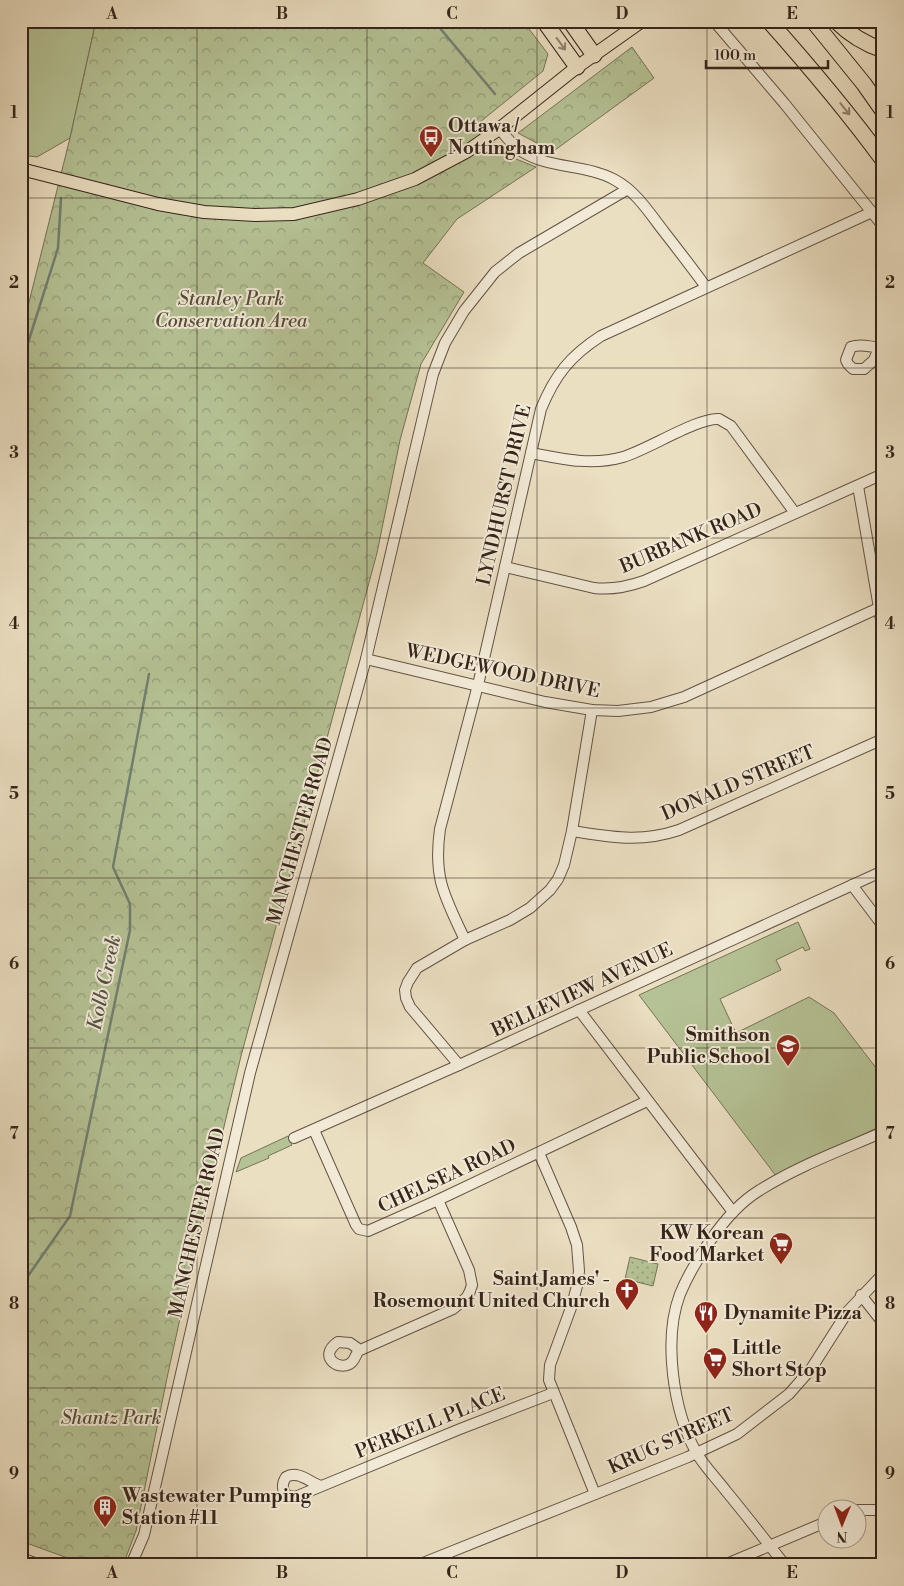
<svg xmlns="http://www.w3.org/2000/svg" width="904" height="1586" font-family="'Libre Bodoni',serif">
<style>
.grass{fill:#b5c295;stroke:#757358}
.park{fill:url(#park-crowns);stroke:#757358}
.garden{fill:url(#garden-dots);stroke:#757358}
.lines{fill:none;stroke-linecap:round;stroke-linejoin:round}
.stream{stroke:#718072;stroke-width:2.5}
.minor-casing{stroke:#625344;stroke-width:12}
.major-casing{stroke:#35241a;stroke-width:14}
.highway-casing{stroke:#35241a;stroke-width:17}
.minor{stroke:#f2ead7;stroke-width:10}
.major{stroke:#ebdfc2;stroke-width:12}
.highway{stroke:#ebdfc2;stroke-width:15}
.oneway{stroke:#90826e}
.grid{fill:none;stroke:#35241a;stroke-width:1;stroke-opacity:0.55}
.labels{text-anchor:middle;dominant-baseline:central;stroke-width:4;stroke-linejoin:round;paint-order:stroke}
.poi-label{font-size:19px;font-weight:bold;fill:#35241a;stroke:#f2ead7;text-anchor:start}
.park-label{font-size:19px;font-style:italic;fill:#554c39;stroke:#f2ead7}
.street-label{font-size:19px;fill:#35241a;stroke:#f2ead7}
.water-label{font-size:20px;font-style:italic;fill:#535246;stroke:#f2ead7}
.neatline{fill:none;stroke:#35241a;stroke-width:2}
.grid-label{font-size:16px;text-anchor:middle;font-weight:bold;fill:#35241a}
</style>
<defs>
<pattern id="park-crowns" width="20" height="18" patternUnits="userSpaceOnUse" patternTransform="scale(1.25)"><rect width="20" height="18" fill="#b5c295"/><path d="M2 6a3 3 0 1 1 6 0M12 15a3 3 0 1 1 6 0" fill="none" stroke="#949d79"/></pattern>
<pattern id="garden-dots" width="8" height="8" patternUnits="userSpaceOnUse" patternTransform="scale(1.25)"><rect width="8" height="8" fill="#b5c295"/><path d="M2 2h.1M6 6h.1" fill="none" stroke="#949d79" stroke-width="1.8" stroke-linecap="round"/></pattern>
</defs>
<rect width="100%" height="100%" fill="#ebdfc2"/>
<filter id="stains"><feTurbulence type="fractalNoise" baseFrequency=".004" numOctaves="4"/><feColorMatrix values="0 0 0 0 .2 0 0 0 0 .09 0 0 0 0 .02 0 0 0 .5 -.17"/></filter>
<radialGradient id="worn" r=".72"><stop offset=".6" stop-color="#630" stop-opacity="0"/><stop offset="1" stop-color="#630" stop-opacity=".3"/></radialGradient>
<g class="grass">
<polygon points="43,21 96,21 70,138 37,157 21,155 21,30"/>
<polygon points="798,922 810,949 805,951 803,947 776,960 781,970 720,999 736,1033 809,997 834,1013 883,1077 883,1125 776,1176 639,995"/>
<polygon points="288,1136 292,1145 268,1156 269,1158 236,1172 241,1158"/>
</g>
<g class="park">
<polygon points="96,21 523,21 548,54 543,71 480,122 501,153 536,167 457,219 423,263 464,292 421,364 400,440 377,553 241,1056 201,1222 167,1378 136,1531 123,1565 87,1565 21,1541 21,334 70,138"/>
<polygon points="632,47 654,78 555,150 544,147 518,133"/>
</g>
<polygon class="garden" points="630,1257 658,1264 653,1286 625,1279"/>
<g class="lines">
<g class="stream">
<polyline points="434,21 495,94"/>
<polyline points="21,365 58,248 61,198"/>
<polyline points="21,1286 70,1216 130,930 130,904 113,867 149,674"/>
</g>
<g class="minor-casing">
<g id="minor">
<polyline points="714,21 784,103 883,226"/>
<path d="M499,129C506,136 512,145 521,151C549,169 586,164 615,180C637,192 650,214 665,233C679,251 693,269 706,287"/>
<path d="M879,348L874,360L864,369H853L848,364L846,360L851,347C865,342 873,350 883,346"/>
<path d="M531,453C562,459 592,466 623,457C647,450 699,417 719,419L731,426L795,513"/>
<polyline points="858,486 883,631"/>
<path d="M505,567L594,588C612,590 627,587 644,581L883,474"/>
<polyline points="366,659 545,702 592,710 618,711 651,707 684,697 883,606"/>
<path d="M572,831C612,837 640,843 679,830L883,739"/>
<polyline points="852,885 883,926"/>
<path d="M465,940C445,897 433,879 440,829L478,685L541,409C555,375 570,356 601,336L872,212"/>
<polyline points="579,1010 733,1212"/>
<polyline points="459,1065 410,1007 406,998 405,990 408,982 417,968 465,940 510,920 530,908 550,890 558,879 564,865 572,831 592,710"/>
<polyline points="314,1130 356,1225 359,1229 368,1231 438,1200 647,1101"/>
<polyline points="294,1138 459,1065 883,871"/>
<polyline points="539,1153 571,1227 577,1245 579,1271 577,1286 572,1305 550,1365 549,1380 595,1494"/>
<polyline points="861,1295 883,1323"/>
<path d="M360,1350L350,1343L338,1342C316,1357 341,1373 352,1362C355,1359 356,1355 358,1351L453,1309L467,1297L470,1291L472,1285L469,1270L438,1200"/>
<path d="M321,1486C309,1482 298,1470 286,1477C282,1483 281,1491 288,1496L295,1497L300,1495L460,1429L553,1393"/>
<polyline points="856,1510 876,1510 883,1514"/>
<polyline points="21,1558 40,1565"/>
<polyline points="131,1565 144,1535 250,1073 366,659 433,374 445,343 464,311 495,272 519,253 628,189"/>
<polyline points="418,1565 688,1457 737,1434 789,1394 811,1369 848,1311 883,1274"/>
<polyline points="724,1565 826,1522"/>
<path d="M785,1565C765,1540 746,1515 726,1491C716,1478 704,1466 696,1452C673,1410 663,1339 680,1294C688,1275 698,1258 710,1241C723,1222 740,1202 760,1190C798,1166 842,1150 883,1132"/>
</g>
</g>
<g class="major-casing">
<polyline id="major" points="21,169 158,204 204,212 255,215 294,214 358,199 415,179 466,152 499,129 577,67 642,21"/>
</g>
<g class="highway-casing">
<g id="highway">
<polyline points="544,21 577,67"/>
<polyline points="570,21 594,55"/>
<path d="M769,21C809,66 847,111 883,160"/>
<polyline points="813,21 864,84 883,111"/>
<path d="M836,21C849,34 865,44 883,50"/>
</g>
</g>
<use href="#minor" class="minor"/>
<use href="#major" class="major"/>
<use href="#highway" class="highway"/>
</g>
<defs><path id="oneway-shaft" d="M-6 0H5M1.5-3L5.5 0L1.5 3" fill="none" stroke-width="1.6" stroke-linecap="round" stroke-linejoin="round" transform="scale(1.25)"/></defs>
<g class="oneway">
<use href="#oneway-shaft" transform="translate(561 44) rotate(54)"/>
<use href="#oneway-shaft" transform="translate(845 109) rotate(51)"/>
</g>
<path class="grid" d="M197,21V1565M367,21V1565M537,21V1565M707,21V1565M21,198H883M21,368H883M21,538H883M21,708H883M21,878H883M21,1048H883M21,1218H883M21,1388H883"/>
<defs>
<g id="bus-pin" transform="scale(1.25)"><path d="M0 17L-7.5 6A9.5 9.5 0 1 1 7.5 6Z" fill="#8f2418" stroke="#f2ead7"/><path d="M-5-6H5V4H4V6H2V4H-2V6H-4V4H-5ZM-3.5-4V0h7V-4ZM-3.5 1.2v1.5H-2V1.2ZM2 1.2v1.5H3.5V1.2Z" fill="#fff"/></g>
<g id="school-pin" transform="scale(1.25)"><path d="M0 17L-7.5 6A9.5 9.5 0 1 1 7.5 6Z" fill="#8f2418" stroke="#f2ead7"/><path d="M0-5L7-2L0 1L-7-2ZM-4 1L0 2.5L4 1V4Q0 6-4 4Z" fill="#fff"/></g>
<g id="supermarket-pin" transform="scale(1.25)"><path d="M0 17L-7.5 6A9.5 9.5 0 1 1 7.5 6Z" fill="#8f2418" stroke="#f2ead7"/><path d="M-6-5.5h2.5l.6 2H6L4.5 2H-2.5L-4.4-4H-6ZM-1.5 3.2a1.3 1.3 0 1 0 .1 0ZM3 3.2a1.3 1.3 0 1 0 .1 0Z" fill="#fff"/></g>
<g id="church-pin" transform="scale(1.25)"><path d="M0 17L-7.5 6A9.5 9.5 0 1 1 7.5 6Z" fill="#8f2418" stroke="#f2ead7"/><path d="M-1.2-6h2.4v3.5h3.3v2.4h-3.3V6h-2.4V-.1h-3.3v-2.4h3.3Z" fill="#fff"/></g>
<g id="restaurant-pin" transform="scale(1.25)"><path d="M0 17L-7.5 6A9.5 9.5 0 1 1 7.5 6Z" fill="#8f2418" stroke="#f2ead7"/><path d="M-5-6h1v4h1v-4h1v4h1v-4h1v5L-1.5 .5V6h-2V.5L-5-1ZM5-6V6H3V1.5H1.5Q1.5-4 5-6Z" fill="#fff"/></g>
<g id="building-pin" transform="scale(1.25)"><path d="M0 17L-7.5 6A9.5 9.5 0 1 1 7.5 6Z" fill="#8f2418" stroke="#f2ead7"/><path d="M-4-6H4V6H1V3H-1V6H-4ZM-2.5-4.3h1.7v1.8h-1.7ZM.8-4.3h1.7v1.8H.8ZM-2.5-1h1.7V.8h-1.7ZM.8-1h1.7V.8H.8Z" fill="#fff"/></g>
</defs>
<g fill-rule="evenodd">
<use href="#bus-pin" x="431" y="137"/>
<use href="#school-pin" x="788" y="1046"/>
<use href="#supermarket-pin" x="781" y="1244"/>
<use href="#church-pin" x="627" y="1290"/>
<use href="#restaurant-pin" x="706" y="1313"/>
<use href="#supermarket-pin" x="715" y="1359"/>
<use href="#building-pin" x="105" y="1507"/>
</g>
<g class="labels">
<g class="poi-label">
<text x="448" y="126">Ottawa /<tspan x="448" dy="22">Nottingham</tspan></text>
<text x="770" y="1035" text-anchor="end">Smithson<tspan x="770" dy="22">Public School</tspan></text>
<text x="764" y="1233" text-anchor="end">KW Korean<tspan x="764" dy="22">Food Market</tspan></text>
<text x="610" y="1279" text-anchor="end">Saint James' -<tspan x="610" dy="22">Rosemount United Church</tspan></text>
<text x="724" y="1313">Dynamite Pizza</text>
<text x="732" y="1348">Little<tspan x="732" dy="22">Short Stop</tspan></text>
<text x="122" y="1496">Wastewater Pumping<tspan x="122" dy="22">Station #11</tspan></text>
</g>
<g class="park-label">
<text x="231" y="299">Stanley Park<tspan x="231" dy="22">Conservation Area</tspan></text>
<text x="111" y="1418">Shantz Park</text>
</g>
<g class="street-label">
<text transform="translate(504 495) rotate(-77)">LYNDHURST DRIVE</text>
<text transform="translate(691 538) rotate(-23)">BURBANK ROAD</text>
<text transform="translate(503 671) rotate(12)">WEDGEWOOD DRIVE</text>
<text transform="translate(738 783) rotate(-23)">DONALD STREET</text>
<text transform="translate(300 831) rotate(-74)">MANCHESTER ROAD</text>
<text transform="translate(582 990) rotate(-25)">BELLEVIEW AVENUE</text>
<text transform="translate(447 1176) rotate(-25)">CHELSEA ROAD</text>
<text transform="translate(197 1223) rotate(-77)">MANCHESTER ROAD</text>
<text transform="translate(430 1423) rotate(-22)">PERKELL PLACE</text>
<text transform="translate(671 1441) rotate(-24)">KRUG STREET</text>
</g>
<g class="water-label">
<text transform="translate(105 983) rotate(-78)">Kolb Creek</text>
</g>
</g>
<rect width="904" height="1586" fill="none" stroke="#ebdfc2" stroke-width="55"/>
<g transform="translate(842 1524) rotate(181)"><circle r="24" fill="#f2ead7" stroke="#a69b8b"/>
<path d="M0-4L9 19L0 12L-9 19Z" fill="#8f2418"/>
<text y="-8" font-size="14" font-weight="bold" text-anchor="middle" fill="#35241a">N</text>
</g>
<path d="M706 60v8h122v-8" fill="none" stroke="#35241a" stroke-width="2.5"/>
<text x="714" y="60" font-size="15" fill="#35241a" stroke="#f2ead7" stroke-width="4" paint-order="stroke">100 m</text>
<rect x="28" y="28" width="848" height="1530" class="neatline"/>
<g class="grid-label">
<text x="112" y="19">A</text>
<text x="282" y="19">B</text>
<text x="452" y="19">C</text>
<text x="622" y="19">D</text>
<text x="792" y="19">E</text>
<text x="14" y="118">1</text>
<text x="890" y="118">1</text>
<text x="14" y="288">2</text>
<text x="890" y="288">2</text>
<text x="14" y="458">3</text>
<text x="890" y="458">3</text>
<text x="14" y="629">4</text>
<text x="890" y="629">4</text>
<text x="14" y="799">5</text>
<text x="890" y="799">5</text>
<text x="14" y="969">6</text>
<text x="890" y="969">6</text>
<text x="14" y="1139">7</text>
<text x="890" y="1139">7</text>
<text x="14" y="1309">8</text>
<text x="890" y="1309">8</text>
<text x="14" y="1479">9</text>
<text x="890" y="1479">9</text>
<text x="112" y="1578">A</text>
<text x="282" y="1578">B</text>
<text x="452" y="1578">C</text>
<text x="622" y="1578">D</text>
<text x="792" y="1578">E</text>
</g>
<rect width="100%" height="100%" filter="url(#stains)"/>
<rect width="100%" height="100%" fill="url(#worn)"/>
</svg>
